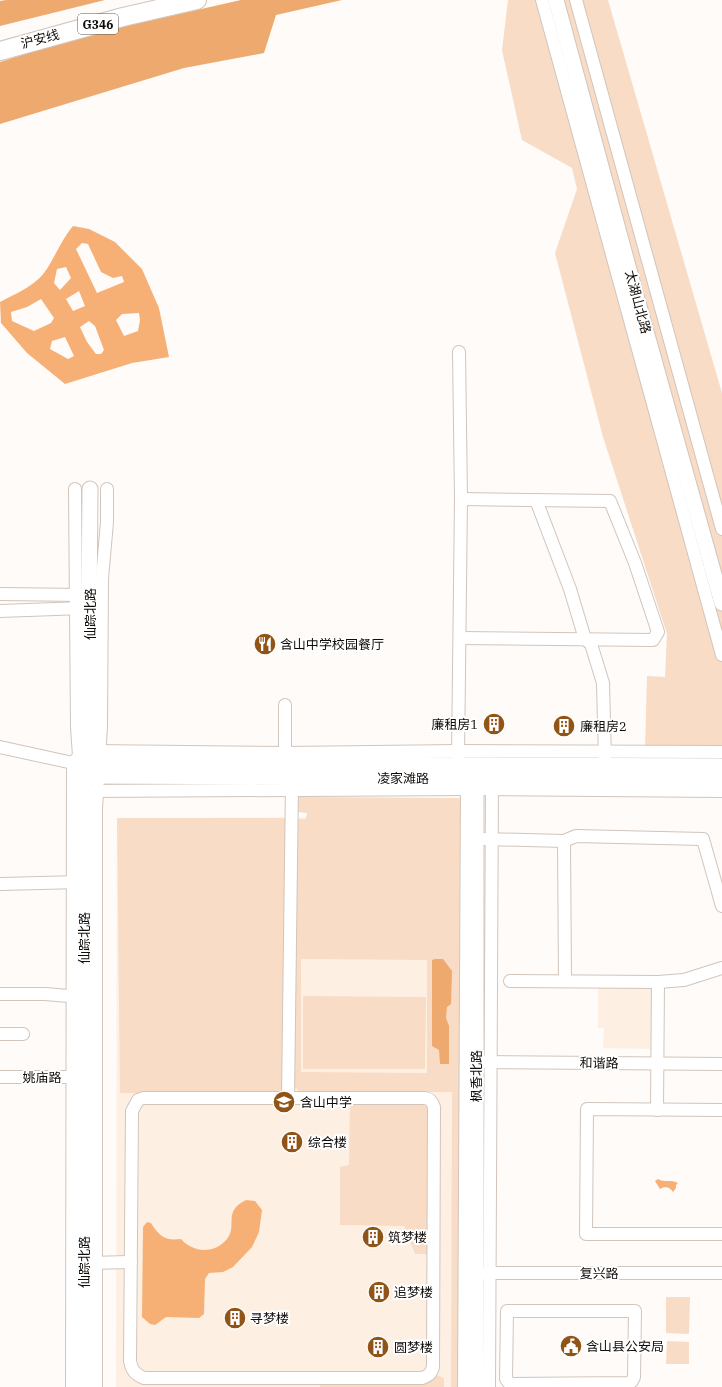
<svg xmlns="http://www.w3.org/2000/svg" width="722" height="1387" font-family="'IBM Plex Serif','Noto Sans SC',serif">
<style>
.built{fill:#feefe3}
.green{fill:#f8dcc6;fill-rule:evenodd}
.forest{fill:#eea96f}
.water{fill:#f6b076;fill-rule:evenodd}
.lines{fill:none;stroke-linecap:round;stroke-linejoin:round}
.minor-casing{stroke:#d1c5bc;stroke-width:14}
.major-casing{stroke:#d1c5bc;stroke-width:17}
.highway-casing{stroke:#d1c5bc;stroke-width:20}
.minor{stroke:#fff;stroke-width:12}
.major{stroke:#fff;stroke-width:15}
.highway{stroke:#fff;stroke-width:18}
.labels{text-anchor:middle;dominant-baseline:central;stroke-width:4;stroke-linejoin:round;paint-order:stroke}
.shield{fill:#fff;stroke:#585553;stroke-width:1}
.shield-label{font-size:12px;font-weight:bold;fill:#100c09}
.street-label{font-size:13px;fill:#100c09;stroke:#fff}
.poi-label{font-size:13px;fill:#100c09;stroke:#fff;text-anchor:start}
</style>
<rect width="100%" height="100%" fill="#fefbf9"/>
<g class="built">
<polygon points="454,817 451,1387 116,1387 117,818"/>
<polygon points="598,985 655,986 654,1049 603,1048 604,1028 598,1028"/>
</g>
<g class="green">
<polygon points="508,0 608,0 722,393 722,746 645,749 647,676 665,677 667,634 603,437 555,253 577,189 572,168 522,140 502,50"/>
<path d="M297,797L460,798L459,1387H451L452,1092H299L294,1085L297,819H306L307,813L297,812ZM301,959L427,960V1073L301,1072Z"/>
<polygon points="117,818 285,818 286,1091 281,1094 120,1093"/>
<polygon points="303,996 426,997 425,1069 303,1069"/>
<polygon points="425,1101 431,1106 430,1254 415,1254 404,1226 340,1225 340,1167 349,1165 350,1102"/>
<polygon points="666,1297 690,1297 689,1334 666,1333"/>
<polygon points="667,1341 689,1342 689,1364 666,1364"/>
<polygon points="434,1374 444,1378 444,1387 320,1387 320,1382"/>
</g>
<g class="forest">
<polygon points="6,0 105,0 0,26 0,1"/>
<polygon points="241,0 342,0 276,15 264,53 184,68 0,124 0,62 82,36"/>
<polygon points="435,959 443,959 452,971 451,1004 447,1007 446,1018 449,1026 449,1064 440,1064 439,1050 432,1046 432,960"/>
</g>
<g class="water">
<path d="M73,226L89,229L115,242L142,269L159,308L169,357L132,363L65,384L27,353L1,323L0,302C15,294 33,287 44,273C55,258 61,240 73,226ZM82,243L88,244L101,272L113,278L122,276L124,282L97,293L76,249ZM66,267L71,278L60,290L54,283L57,269ZM79,291L85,306L73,311L66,299ZM41,299L54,318L51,323L34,331L12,321L11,312L27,307ZM139,313L140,320L138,331L124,336L116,320L122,314ZM89,321L95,326L104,350L101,354H96L87,342L80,327ZM65,337L74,356L68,359L50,349L52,341Z"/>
<path d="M658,1179C665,1183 670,1179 678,1183L676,1185V1188L673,1192C670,1187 665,1186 660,1189L655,1181Z"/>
<path d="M246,1200L255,1201L262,1210L259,1232L252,1247L233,1267L223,1272L209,1273L205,1279L204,1314L199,1318L166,1317L155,1325L150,1324L142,1317L143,1227L147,1222L151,1223C159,1236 165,1241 181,1239C193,1253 215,1254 227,1239C238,1225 222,1212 246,1200Z"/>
</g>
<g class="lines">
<g class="minor-casing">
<g id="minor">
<polyline points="542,0 722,655"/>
<polyline points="576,0 722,529"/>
<polyline points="536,500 570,589 585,639 591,644 603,683 605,760"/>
<polyline points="0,594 83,595"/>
<polyline points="0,611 83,608"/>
<polyline points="460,638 653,640 658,632 635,563 610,501 461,499"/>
<polyline points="285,705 285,753 289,760"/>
<polyline points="0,747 73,763 79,763"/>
<polyline points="91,751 285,753 458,751 722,752"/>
<polyline points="458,758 461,499 459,352"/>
<polyline points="89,791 467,789 722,791"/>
<polyline points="484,839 564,841 576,836 703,839 722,906"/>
<polyline points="564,841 565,981"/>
<polyline points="0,884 81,882"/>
<polyline points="510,981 658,982 684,980 722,968"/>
<polyline points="0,994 45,994 81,997"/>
<polyline points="0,1034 23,1034"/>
<polyline points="483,1062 722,1064"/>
<polyline points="0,1077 81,1077"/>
<path d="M143,1098H425C430,1099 432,1101 434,1107L433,1367C431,1374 428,1376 422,1378H144C135,1374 132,1371 130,1361L132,1111L138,1100Z"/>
<polyline points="288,1098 292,783"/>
<polyline points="657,1110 658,982"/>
<polyline points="722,1110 587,1109 586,1234 722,1234"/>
<polyline points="87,1263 131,1262"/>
<polyline points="481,1273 722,1273"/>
<polygon points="507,1311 635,1311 634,1377 632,1381 629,1383 510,1384 506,1379"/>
<polyline points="72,1387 73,763 79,756 77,727 75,489"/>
<polyline points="96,1387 96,809 101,726 102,579 107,522 107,489"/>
<polyline points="464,1387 467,782"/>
<polyline points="489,1387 492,782"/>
</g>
</g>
<g class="major-casing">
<g id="major">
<polyline points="556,0 635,292 722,603"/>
<polyline points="84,763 722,766"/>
<polyline points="84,776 722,779"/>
<polyline points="84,1387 84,763 88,751 90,489"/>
<polyline points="476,1387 476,768"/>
</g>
</g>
<g class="highway-casing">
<polyline id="highway" points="0,51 123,17 197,0"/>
</g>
<use href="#minor" class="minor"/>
<use href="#major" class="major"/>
<use href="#highway" class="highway"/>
</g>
<defs>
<g id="restaurant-disc" transform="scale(1.15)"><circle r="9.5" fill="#915417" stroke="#fff"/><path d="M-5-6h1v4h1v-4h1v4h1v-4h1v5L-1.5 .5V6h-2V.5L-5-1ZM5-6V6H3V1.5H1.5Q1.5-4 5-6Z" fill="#fff"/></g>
<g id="building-disc" transform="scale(1.15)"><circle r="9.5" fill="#915417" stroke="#fff"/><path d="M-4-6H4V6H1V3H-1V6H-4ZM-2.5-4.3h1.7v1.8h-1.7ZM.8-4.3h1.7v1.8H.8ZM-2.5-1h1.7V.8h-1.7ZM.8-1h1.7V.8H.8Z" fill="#fff"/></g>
<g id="school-disc" transform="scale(1.15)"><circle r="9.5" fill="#915417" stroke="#fff"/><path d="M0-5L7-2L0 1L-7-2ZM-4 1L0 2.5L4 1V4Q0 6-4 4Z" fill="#fff"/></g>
<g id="civic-disc" transform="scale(1.15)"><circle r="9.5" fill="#915417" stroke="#fff"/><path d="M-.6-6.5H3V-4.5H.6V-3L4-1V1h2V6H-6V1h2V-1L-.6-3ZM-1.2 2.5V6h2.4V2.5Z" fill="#fff"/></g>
</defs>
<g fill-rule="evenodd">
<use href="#restaurant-disc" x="265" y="644"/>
<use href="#building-disc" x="494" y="724"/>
<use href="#building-disc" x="564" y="726"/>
<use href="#school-disc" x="284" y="1102"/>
<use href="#building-disc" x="292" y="1142"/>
<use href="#building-disc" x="373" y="1237"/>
<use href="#building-disc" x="379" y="1292"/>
<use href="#building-disc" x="235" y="1318"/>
<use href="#civic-disc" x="571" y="1346"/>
<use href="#building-disc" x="378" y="1347"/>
</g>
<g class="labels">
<rect class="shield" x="78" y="14" width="40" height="20" rx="3"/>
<g class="shield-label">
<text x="98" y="24">G346</text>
</g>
<g class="street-label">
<text transform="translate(40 39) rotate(-15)">沪安线</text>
<text transform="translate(638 302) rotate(75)">太湖山北路</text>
<text transform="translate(90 614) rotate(-90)">仙踪北路</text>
<text x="403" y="778">凌家滩路</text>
<text transform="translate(84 938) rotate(-90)">仙踪北路</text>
<text transform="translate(599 1063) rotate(1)">和谐路</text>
<text transform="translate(476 1076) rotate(-90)">枫香北路</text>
<text x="42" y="1077">姚庙路</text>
<text transform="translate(84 1262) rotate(-90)">仙踪北路</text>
<text x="599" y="1273">复兴路</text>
</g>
<g class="poi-label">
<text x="280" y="644">含山中学校园餐厅</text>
<text x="478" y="724" text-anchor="end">廉租房1</text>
<text x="580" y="726">廉租房2</text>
<text x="300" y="1102">含山中学</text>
<text x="308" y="1142">综合楼</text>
<text x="388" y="1237">筑梦楼</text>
<text x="394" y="1292">追梦楼</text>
<text x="250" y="1318">寻梦楼</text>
<text x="586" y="1346">含山县公安局</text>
<text x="394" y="1347">圆梦楼</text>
</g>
</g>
</svg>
